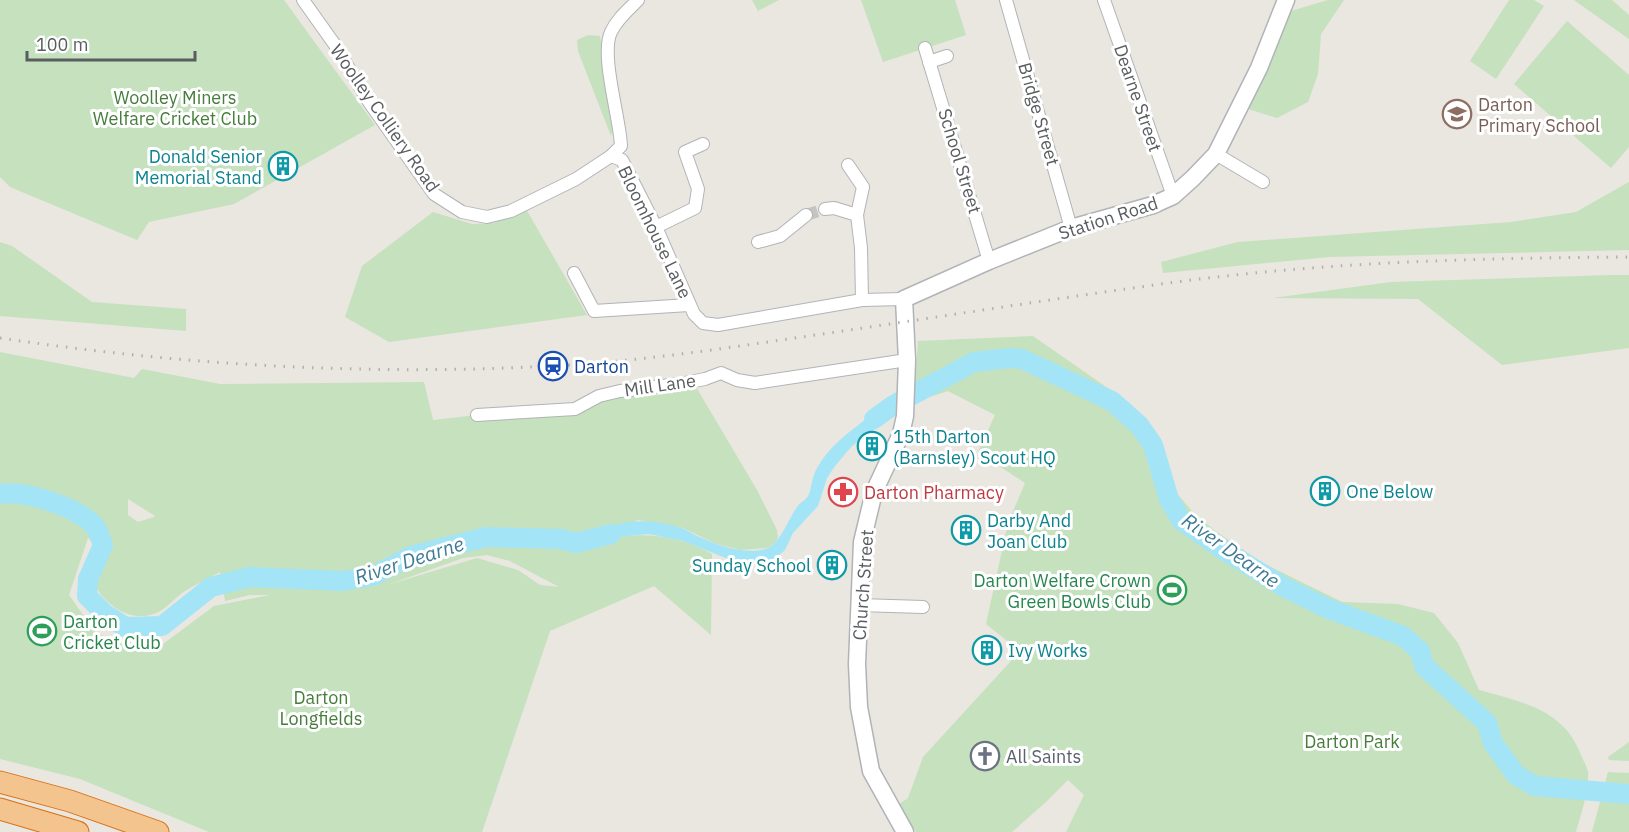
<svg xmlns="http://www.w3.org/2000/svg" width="1629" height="832" font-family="'IBM Plex Sans',sans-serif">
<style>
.green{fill:#c5e1be;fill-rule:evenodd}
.water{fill:#a3e5f7}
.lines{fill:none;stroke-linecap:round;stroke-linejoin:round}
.river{stroke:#a3e5f7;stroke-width:20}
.street-tunnel{stroke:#c6c4c0;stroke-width:12;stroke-dasharray:12 6;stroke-linecap:butt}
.street-casing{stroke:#b1b4b7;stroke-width:14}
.secondary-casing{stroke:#b0b4b7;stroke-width:19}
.highway-casing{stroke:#d87012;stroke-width:23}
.street{stroke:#fff;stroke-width:12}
.secondary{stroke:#fff;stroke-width:16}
.highway{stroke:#f4c48e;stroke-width:21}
.rail{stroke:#afb0b0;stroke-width:3;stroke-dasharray:1.5 8;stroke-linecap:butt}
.labels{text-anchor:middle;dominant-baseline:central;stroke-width:6;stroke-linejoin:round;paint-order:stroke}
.park-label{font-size:18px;fill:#457d3a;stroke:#fff}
.street-label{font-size:18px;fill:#595d60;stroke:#fff}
.education-label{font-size:18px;fill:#785e54;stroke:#fff;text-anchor:start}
.culture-label{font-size:18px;fill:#0d838f;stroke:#fff;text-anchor:start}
.transit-label{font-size:18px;fill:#164399;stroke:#fff;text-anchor:start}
.health-label{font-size:18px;fill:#be3a42;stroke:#fff;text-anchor:start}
.leisure-label{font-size:18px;fill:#27864d;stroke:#fff;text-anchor:end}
.worship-label{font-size:18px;fill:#5b616d;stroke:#fff;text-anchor:start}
.water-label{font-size:20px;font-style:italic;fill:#3e7b96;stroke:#fff}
</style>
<rect width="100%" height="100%" fill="#eae6e0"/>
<g class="green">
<polygon points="0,0 284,0 375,125 234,204 149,222 137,240 10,187 0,177"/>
<polygon points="752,0 779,0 758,11"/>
<polygon points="861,0 955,0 966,35 883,62"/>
<polygon points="1328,0 1344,0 1321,34 1318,74 1308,102 1277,118 1248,109 1284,13"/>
<polygon points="1509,0 1534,0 1544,6 1496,79 1470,61"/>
<polygon points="1574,0 1612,0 1629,15 1629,39"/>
<polygon points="1567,21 1629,75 1629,147 1611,168 1514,84"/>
<polygon points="588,35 600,36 616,122 611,136 578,51 577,40"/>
<polygon points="1629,182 1629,250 1329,257 1163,273 1161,262 1238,242 1511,222 1576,212"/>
<polygon points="526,209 587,315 389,342 345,317 362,266 433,212 472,224 494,223"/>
<polygon points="0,242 12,246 92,302 186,309 186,331 0,316"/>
<polygon points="1611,275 1629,275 1629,348 1502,365 1418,299 1273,298 1391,282"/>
<path d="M1033,336L1132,405L1152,434L1173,489L1192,511L1214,530L1261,562L1342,602L1398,604L1434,613L1458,643L1479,690C1521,702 1564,709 1581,755C1583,760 1587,767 1588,772C1589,791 1581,814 1576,832H1066L1084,795L1068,780L1047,801L1012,832H916L898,805L908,798L923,757L1020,651L986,624L1008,523L1025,483L978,452L995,415L948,391L914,402L918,341Z"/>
<path d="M0,352L134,378L142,369L220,384L424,382L433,420L477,415L575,409L610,396L656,395L696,387L757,490L777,530L778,538L775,543L768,548L740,550L714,543L683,528L638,520L588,543C630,531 674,532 712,554L711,635L654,586L550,631L482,832H209L80,779L0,759ZM128,499L155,516L154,517L138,522L128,515ZM88,538L109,554L99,573L96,588C109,607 132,623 156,613C166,609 174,599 182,593C194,585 208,579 220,572L225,601L250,595H270L214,606L163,644L128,647L95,632L69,595ZM487,555L510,561L559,587L540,585L518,570L477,558L387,585L463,558Z"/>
<polygon points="1629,742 1629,761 1609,760 1608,757"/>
<polygon points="1608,772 1629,773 1629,832 1592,832"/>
</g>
<path class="water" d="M895,392L893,416L852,446L835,466L827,478L818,506L793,533L785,550L777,557L768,561L738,563L683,541L649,534L605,538L588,543L584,536C619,521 643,516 681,528C687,529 692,534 697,536C717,545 747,556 768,548C780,543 789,518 797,507C800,502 807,500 809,494C812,485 812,477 817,468C838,432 872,421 895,392Z"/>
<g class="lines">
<g class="river">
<polyline points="874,419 892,406 974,362 1009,358 1022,359 1112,401 1139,425 1153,445 1169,499 1181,520 1222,549 1282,586 1329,609 1403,636 1420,651 1424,666 1487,723 1493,743 1516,775 1535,786 1629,794"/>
<path d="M0,494C22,489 82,508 96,528C99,533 101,540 103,545L88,579L87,596L105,614L125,627L162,626L211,587L250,577L343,581L373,576L411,556L486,537L561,539L576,543L611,534"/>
</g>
<polyline class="street-tunnel" points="806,215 825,209"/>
<g class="street-casing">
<g id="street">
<path d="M303,0L335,45L369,102L434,194L462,212L487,217L511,211L576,179L611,156L621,146C620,118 600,55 611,32C617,19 628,10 638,0"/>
<polyline points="1006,0 1071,228"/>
<polyline points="1104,0 1173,196"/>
<polyline points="925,48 989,261"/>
<polyline points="929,62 947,56"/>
<polyline points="1216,154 1263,182"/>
<polyline points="611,156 622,160 656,227 694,314 703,323 718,325 862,300 904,299"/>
<polyline points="848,165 863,187 857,215 861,248 862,300"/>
<polyline points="825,209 834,208 857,215"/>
<polyline points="656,227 695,208 698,189 685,152 703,144"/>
<polyline points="758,242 780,236 806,215"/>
<polyline points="574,273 594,311 689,305"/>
<polyline points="477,415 575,409 599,396 620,391 679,384 705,379 721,373 737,380 755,383 907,360"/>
<polyline points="859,605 923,607"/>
</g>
</g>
<g class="secondary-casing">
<polyline id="secondary" points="905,832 871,771 859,707 857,664 862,542 874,492 901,434 905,416 907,360 904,299 989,261 1071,228 1153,205 1173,196 1193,178 1216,154 1259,68 1286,0"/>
</g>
<g class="highway-casing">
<g id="highway">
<polyline points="0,782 70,801 158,832"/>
<polyline points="0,809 78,832"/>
</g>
</g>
<use href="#street" class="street"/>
<use href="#secondary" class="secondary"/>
<use href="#highway" class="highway"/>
<path class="rail" d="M0,338C181,365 366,376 550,366C632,362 713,350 795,338C920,320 1044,300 1169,283C1322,262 1476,258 1629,257"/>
</g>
<defs>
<g id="school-ring" transform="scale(1.5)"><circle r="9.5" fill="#fff" stroke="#8d6e63" stroke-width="1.5"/><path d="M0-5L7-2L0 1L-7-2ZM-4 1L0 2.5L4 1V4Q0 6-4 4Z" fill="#8d6e63"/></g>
<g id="building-ring" transform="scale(1.5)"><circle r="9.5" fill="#fff" stroke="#0f9aa8" stroke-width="1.5"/><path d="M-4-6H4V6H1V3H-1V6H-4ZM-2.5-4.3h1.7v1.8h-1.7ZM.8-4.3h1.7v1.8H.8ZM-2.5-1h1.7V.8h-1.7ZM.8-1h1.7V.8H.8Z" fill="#0f9aa8"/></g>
<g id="station-ring" transform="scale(1.5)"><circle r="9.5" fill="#fff" stroke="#1a4fb4" stroke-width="1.5"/><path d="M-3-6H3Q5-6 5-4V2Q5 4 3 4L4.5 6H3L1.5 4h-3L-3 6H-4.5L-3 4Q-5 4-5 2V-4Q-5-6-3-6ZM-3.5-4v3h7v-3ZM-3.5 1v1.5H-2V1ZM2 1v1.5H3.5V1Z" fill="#1a4fb4"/></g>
<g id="pharmacy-ring" transform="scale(1.5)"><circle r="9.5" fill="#fff" stroke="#e0444e" stroke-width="1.5"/><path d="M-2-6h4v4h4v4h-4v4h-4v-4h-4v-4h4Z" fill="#e0444e"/></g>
<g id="stadium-ring" transform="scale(1.5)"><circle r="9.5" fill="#fff" stroke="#2e9e5b" stroke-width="1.5"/><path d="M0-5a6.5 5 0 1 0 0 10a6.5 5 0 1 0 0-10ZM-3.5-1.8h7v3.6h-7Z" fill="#2e9e5b"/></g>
<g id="church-ring" transform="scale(1.5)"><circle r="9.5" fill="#fff" stroke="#6b7280" stroke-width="1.5"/><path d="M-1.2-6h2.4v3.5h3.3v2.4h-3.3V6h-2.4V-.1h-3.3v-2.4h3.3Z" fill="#6b7280"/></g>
</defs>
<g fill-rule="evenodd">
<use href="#school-ring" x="1457" y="114"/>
<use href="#building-ring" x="283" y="166"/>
<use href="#station-ring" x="553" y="366"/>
<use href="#building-ring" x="872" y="446"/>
<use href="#building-ring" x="1325" y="491"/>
<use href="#pharmacy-ring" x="843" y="492"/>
<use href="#building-ring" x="966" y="530"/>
<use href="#building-ring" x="832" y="565"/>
<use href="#stadium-ring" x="1172" y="590"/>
<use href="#stadium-ring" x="42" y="631"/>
<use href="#building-ring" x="987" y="650"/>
<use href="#church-ring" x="985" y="756"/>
</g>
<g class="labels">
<g class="park-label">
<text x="175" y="97">Woolley Miners<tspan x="175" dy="21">Welfare Cricket Club</tspan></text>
<text x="321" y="697">Darton<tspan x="321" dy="21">Longfields</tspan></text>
<text x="1352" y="741">Darton Park</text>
</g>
<g class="street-label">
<text transform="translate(1138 98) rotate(71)">Dearne Street</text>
<text transform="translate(1039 114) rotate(74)">Bridge Street</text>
<text transform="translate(385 118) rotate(55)">Woolley Colliery Road</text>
<text transform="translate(960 161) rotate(73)">School Street</text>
<text transform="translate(1108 218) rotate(-18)">Station Road</text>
<text transform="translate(655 232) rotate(64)">Bloomhouse Lane</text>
<text transform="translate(660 385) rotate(-8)">Mill Lane</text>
<text transform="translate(863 585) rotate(-86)">Church Street</text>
</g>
<g class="education-label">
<text x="1478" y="104">Darton<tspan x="1478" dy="21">Primary School</tspan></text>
</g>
<g class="culture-label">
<text x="262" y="156" text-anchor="end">Donald Senior<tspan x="262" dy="21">Memorial Stand</tspan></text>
<text x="893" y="436">15th Darton<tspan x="893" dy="21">(Barnsley) Scout HQ</tspan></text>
<text x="1346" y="491">One Below</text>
<text x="987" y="520">Darby And<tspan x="987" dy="21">Joan Club</tspan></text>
<text x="811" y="565" text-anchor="end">Sunday School</text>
<text x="1008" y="650">Ivy Works</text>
</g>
<g class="transit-label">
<text x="574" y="366">Darton</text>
</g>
<g class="health-label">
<text x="864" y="492">Darton Pharmacy</text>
</g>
<g class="leisure-label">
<text x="1151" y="580">Darton Welfare Crown<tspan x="1151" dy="21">Green Bowls Club</tspan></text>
<text x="63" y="621" text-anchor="start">Darton<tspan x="63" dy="21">Cricket Club</tspan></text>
</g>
<g class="worship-label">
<text x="1006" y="756">All Saints</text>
</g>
<g class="water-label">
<text transform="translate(1231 550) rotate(35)">River Dearne</text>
<text transform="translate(409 560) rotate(-18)">River Dearne</text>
</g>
</g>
<path d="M27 51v9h168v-9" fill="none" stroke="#595d60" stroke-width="3"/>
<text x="36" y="51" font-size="18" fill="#595d60" stroke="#ffffff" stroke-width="4.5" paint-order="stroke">100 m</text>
</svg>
